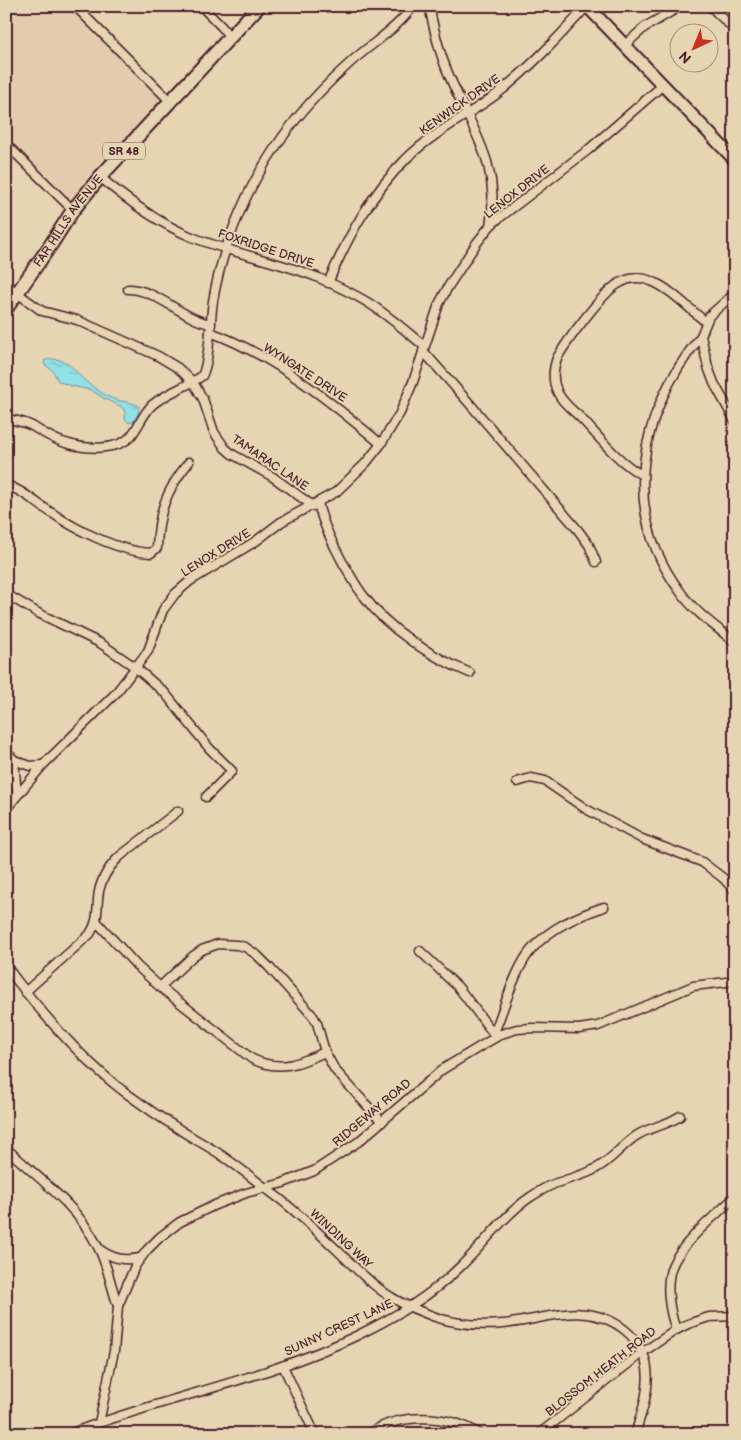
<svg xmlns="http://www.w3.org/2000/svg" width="741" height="1440" font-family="'Balsamiq Sans',sans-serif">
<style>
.built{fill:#e5cbae}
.water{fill:url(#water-ripples);stroke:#73939b}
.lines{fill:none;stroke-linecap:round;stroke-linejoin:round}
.minor-casing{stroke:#4a1f2b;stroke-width:11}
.secondary-casing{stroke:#4a1f2b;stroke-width:15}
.primary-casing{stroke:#4a1f2b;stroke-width:16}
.minor{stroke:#e6d5b2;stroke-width:8}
.secondary{stroke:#e6d5b2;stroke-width:11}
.primary{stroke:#e6d5b2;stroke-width:12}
.labels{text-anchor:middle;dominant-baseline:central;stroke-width:4;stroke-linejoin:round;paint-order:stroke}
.shield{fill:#e6d5b2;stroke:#795654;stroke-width:1}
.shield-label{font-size:11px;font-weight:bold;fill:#4a1f2b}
.street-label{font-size:12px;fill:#4a1f2b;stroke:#e6d5b2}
</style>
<defs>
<pattern id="water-ripples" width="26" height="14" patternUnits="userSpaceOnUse" patternTransform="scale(1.25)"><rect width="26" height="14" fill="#8fe1e5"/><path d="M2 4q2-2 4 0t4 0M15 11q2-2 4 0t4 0" fill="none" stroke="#7dc1c5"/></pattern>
</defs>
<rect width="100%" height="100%" fill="#e6d5b2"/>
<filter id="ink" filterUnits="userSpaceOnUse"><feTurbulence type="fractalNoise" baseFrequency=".02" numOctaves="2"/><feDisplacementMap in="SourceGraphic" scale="10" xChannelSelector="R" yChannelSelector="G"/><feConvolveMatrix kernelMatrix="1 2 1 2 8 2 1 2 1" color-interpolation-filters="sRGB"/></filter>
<g filter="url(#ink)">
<polygon class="built" points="6,6 75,6 170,101 73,210 6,144"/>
<path class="water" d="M55,359C69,361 74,370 83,379C91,386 100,392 109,397C118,402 130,401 139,406L138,414L134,421L129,423L125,419V412L122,407L105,399L91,390L71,386L58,381L53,371L44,364L45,360Z"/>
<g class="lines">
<g class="minor-casing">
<g id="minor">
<polyline points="75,6 170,101"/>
<polyline points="201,6 222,27 230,38"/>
<path d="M429,6C434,29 439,52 448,73C470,127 502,164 490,226"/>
<polyline points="710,6 735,30"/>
<polyline points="625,45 645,27 681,6"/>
<polyline points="6,144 73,210"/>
<path d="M100,177C128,201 158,223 192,237C234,254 278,261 319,278C335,285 352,293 367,302C388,315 406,331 424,346"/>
<path d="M328,283C348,236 371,194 407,158C434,132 467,116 497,94C530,68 558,38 587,6"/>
<polyline points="6,285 42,311 77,320 158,356 178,368 193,382 203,399 214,432 225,448 232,454 273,477 313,506"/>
<path d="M128,289C157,289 182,319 211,324"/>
<polyline points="735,293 709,316 701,336 708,367 714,383 735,421"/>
<path d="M210,332C273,355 330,401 381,444"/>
<path d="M701,336C639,413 618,510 682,594C696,613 716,627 735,642"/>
<polyline points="423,351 470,404 578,530 589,545 596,562"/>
<path d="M6,419C15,420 24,422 32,426C44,433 55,441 69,444C86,449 118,451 131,436C139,426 143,414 152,405C166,393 186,387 202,376C210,361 210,320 213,301C219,265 231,230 247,196C272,145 308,100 351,62C372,43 397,29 413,6"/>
<path d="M642,475C618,462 599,437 580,417C572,410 561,401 557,391C552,380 553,369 557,358C567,341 602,293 618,284C628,278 640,276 651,281C670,288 689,309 706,322"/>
<path d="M6,485C23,490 37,504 52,513C76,530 121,552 151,553L157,548C158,513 166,490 189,462"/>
<path d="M318,503C323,525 333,544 343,563C350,574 355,585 363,595C388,630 432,657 470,673"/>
<polyline points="6,594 38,613 100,643 135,667 165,693 209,748 232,771 206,797"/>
<polyline points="6,751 14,760 17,795"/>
<polyline points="14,760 30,766 43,765"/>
<polyline points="517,782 531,778 545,781 586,809 642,839 702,862 723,878 735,891"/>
<polyline points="6,809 43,765 115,694 126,680 148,651 163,610 175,594 190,581 256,541 281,522 336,492 366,463 381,444 400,413 413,382 439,304 448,287 476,244 490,226 498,219 588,150 663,85"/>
<path d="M97,922L137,966L160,987L252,1059C280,1072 298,1064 325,1052"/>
<polyline points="420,951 458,987 496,1037"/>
<path d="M6,966C40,1012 77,1055 122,1090C140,1103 157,1116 176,1127C191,1138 209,1146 224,1157C243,1170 261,1185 280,1199C300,1215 319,1233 338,1251C355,1267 371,1285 391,1297C405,1306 422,1312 438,1318C458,1324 482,1326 503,1324C545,1320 586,1299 625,1330C660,1359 647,1397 635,1434"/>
<polyline points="160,987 193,956 202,950 218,944 237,945 245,947 257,955 269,967 313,1016 317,1023 325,1052 335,1070 382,1122"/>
<path d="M25,992L90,934C98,922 97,912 98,899C99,882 107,869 119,857L178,811"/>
<path d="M494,1033C504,1009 515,968 532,949C551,927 578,916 604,907"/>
<path d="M6,1148C40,1180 77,1205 98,1247C108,1266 111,1287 118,1306"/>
<path d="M99,1249C113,1259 124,1261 140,1258"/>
<path d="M676,1330C669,1310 664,1281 674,1262C686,1239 716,1215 735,1197"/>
<polyline points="283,1366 315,1434"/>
<polyline points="99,1423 114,1351 118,1306 135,1266 147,1250 160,1237 180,1222 215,1205 246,1193 283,1183 314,1171 358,1142 443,1069 501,1034 517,1029 532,1028 579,1029 598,1026 693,986 735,981"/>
<path d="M69,1434C164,1397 264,1380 356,1336C395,1317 431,1296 462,1265C485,1243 503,1216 529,1198C540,1191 550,1184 563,1181C573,1177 585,1175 595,1169C611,1161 621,1146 636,1136C649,1127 666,1126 680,1116"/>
<path d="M368,1434C401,1412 447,1414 480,1434"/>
<polyline points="539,1434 643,1352 676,1330 688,1324 709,1317 735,1316"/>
</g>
</g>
<g class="secondary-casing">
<polyline id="secondary" points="587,6 735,160"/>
</g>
<g class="primary-casing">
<g id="primary">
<path id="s1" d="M6,309L50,246L73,210L100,177L259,6"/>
</g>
</g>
<use href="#minor" class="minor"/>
<use href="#secondary" class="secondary"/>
<use href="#primary" class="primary"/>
</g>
</g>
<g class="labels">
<rect class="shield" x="103" y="142.5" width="42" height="17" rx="4"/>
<g class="shield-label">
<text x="124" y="151">SR 48</text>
</g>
<g class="street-label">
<text transform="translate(460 105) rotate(-35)">KENWICK DRIVE</text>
<text transform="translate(517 192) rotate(-38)">LENOX DRIVE</text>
<text stroke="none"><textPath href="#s1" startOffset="108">FAR HILLS AVENUE</textPath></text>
<text transform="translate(266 249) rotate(18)">FOXRIDGE DRIVE</text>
<text transform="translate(305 373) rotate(33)">WYNGATE DRIVE</text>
<text transform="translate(270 463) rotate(34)">TAMARAC LANE</text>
<text transform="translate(216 553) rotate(-32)">LENOX DRIVE</text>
<text transform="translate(372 1113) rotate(-40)">RIDGEWAY ROAD</text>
<text transform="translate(341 1239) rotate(43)">WINDING WAY</text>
<text transform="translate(339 1328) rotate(-25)">SUNNY CREST LANE</text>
<text transform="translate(601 1372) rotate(-38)">BLOSSOM HEATH ROAD</text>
</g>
</g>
<rect width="741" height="1440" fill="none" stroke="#e6d5b2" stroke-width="25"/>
<rect x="12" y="12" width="716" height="1415" fill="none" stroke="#4a1f2b" stroke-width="2" filter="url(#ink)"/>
<g transform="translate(694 48) rotate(224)"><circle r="24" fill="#e6d5b2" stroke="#a88c7c"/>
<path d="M0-4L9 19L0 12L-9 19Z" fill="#c8321e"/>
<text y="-8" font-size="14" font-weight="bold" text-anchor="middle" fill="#4a1f2b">N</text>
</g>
</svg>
